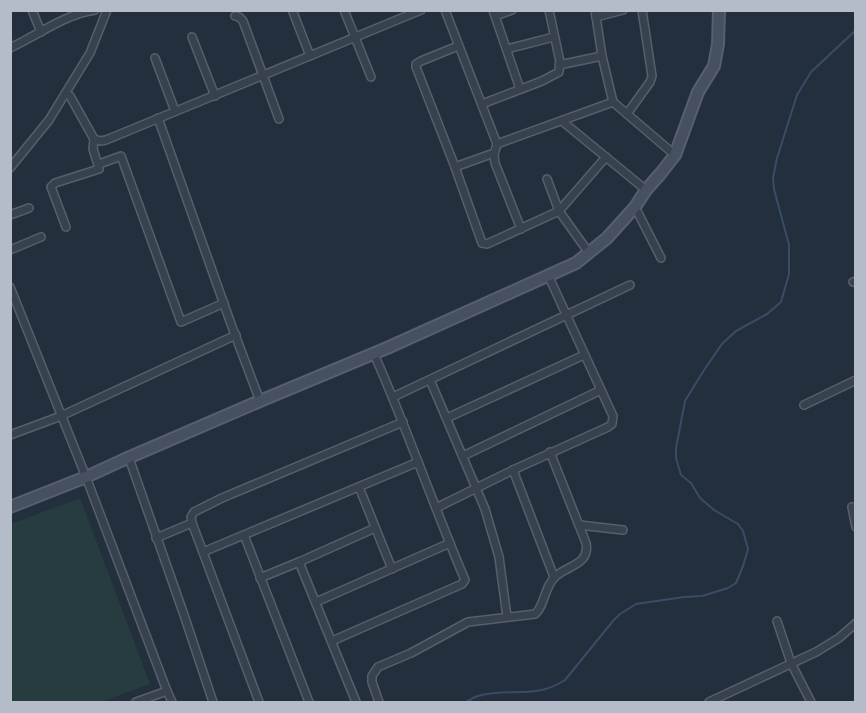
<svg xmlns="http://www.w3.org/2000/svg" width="866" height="713" font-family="Ubuntu,sans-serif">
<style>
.garden{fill:#263c3f}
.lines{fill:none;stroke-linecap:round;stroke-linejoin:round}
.stream{stroke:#394c67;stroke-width:2}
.street-casing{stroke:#565f6c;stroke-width:10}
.secondary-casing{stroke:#565f6c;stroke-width:14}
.street{stroke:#38414e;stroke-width:7}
.secondary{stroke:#465061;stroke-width:10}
</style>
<rect width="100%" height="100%" fill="#242f3e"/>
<polygon class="garden" points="80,498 150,684 101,702 11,702 11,524"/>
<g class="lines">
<path class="stream" d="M466,702C470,700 474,697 478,696C509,687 535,700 565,680L613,621L620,614L636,604L684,597L702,596L728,588L736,583L743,566L748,549L743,531L738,524L714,510L700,498L691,483L681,475L676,458V448L685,401L704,370L722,344L736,331L767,314L781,302L789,274V245L774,189L773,178L777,158L797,95L811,72L856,30"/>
<g class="street-casing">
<g id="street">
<polyline points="32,10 41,32"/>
<polyline points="344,10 371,77"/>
<polyline points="445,10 497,144 613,102"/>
<polyline points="493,10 520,89"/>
<polyline points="595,10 602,56 613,102 675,155"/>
<polyline points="293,12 310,56"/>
<path d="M235,16L239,17L243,21C255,54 267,87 279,119"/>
<polyline points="495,16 512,10"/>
<polyline points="596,17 623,10"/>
<polyline points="192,37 215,96"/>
<polyline points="458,46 421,61 416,64 416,67 455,167 482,243 487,244 559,211 606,157"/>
<path d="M10,48C38,35 65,14 95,10"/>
<polyline points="507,49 554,37"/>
<polyline points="155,58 175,111"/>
<polyline points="559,65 602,56"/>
<polyline points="65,94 70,96 94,139 100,141 106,140 421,10"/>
<polyline points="482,104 542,81 559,72 560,62 549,10"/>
<polyline points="627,114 650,82 652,76 642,10"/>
<polyline points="158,118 231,324 260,401"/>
<polyline points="562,121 646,190"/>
<polyline points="497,144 494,155 495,163 521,229"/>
<polyline points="102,163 121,156 181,322 224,303"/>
<polyline points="455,167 494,153"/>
<polyline points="10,168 49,120 90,53 107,10"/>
<polyline points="547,179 559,211 589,253"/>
<polyline points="635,207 661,258"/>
<polyline points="10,215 29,208"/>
<polyline points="66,227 51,187 55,183 99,169 99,168 93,149 94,139"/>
<polyline points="10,250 41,237"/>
<polyline points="853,282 856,281"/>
<polyline points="10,287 86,477 167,691 136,702"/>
<polyline points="430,380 485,509 499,557 507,617"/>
<polyline points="393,397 630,285"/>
<polyline points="804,405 856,380"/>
<polyline points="447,418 584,355"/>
<polyline points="10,435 61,416 236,335"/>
<polyline points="463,456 601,390"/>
<polyline points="129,458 184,615 213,702"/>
<polyline points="513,470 554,577"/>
<polyline points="359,487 392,569"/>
<polyline points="852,507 856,527"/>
<polyline points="436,508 513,470 608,427 612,424 613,416 548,275"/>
<polyline points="579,525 623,530"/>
<polyline points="244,535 309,702"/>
<polyline points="156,538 192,523"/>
<polyline points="203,552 418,462"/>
<polyline points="299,562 375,528"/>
<polyline points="260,578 299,562 356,702"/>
<polyline points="316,602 450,543"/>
<polyline points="777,621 791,663 811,702"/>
<path d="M332,641L462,584L465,580C433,505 407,428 374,354"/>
<polyline points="167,691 172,702"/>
<polyline points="259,702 192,523 191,517 194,512 222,498 403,422"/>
<path d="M379,702L372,682V676L378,667L411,653L468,622L535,614C545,606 544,586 556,576C569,565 590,564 586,543L550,452"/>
<polyline points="709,702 816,652 839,638 856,623"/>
</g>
</g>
<g class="secondary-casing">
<polyline id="secondary" points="10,507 86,477 123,460 260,401 387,348 576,263 607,238 635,207 646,190 661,173 675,155 698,92 714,66 718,44 719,10"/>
</g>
<use href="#street" class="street"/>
<use href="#secondary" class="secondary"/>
</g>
<rect width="866" height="713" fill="none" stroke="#b4bcc9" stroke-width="24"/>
</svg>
